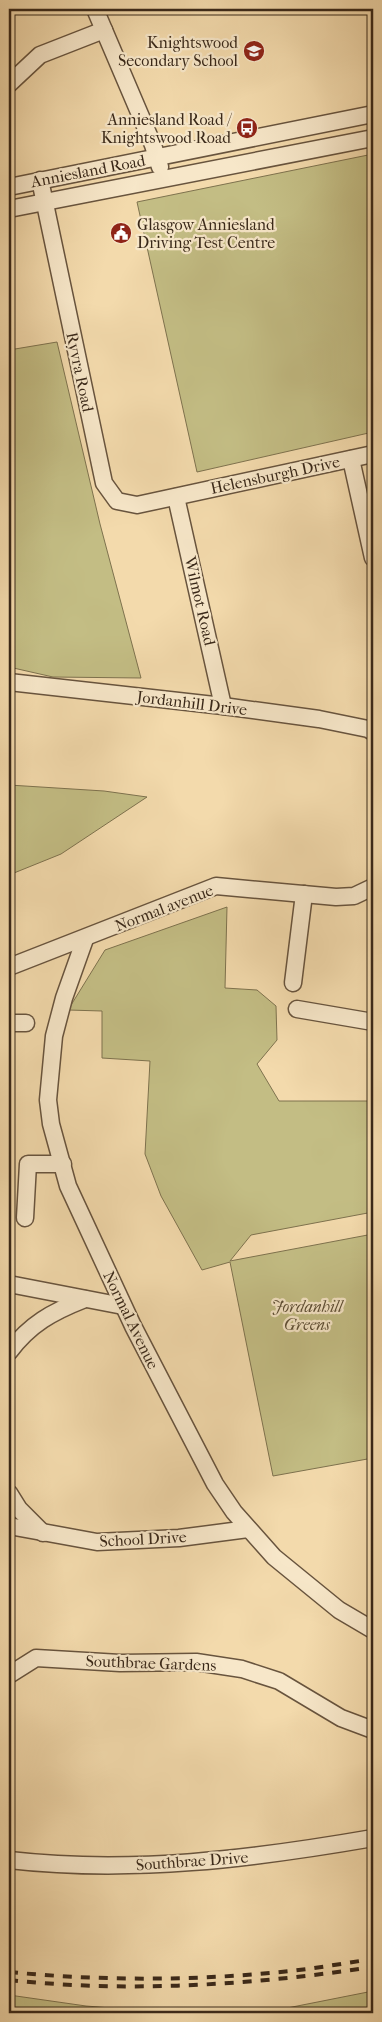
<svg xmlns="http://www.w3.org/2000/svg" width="382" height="2022" font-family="'IM FELL French Canon',serif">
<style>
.green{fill:#c3bd84;stroke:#7e724e}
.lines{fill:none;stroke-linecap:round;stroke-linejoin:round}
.minor-casing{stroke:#68543e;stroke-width:19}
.minor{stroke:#f7e7c9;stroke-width:16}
.rail{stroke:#392819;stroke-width:4;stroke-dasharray:9 9;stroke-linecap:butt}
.labels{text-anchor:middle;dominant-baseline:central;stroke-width:4.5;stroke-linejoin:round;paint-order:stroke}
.poi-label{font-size:16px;fill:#392819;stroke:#f7e7c9;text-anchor:end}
.street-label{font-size:16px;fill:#392819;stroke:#f7e7c9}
.park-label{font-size:16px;font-style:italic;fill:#5c4d34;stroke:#f7e7c9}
</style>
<rect width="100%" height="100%" fill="#f3daac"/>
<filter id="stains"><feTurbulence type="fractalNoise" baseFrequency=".004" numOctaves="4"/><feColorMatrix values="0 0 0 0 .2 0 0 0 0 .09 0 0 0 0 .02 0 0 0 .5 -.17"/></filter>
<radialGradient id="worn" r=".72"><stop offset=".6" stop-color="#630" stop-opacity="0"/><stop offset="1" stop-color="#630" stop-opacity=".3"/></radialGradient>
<g class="green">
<polygon points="373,154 373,432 197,472 137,202"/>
<polygon points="57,342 100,524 141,678 53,677 9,667 9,350"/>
<polygon points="9,785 104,791 147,797 61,854 9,875"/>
<polygon points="227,907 225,988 257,990 276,1006 277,1040 257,1064 279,1101 373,1101 373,1212 251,1235 230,1261 373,1234 373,1458 273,1476 230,1262 202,1270 161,1196 145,1154 150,1061 102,1058 102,1011 68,1010 105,950"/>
<polygon points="373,1991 373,2013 254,2013 262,2013"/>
<polygon points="9,1995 86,2006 173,2013 9,2013"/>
</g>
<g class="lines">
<g class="minor-casing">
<g id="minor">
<polyline points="95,9 153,145 160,167"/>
<polyline points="9,84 40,55 104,30"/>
<polyline points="40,180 104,483 117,501 137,505 373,454"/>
<polyline points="9,187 373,114"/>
<polyline points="9,209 373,138"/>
<polyline points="351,459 373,558"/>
<polyline points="176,497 223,706"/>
<polyline points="9,682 223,706 319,719 368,729 373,732"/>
<polyline points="85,939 64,998 54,1036 48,1100 51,1124 68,1186 133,1326 215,1484 234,1512 274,1557 339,1610 373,1630"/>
<polyline points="9,967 216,886 336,897 354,896 373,887"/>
<polyline points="293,983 304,894"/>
<polyline points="297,1009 373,1022"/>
<polyline points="9,1023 26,1023"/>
<polyline points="25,1218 28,1164 63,1164"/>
<polyline points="9,1284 123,1306"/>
<path d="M9,1352C30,1324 52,1312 85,1299"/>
<polyline points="9,1493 19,1509 43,1533"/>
<polyline points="9,1526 97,1542 179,1538 248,1529"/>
<polyline points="9,1675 36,1658 120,1663 196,1662 242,1669 279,1681 341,1718 373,1730"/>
<path d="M9,1860C131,1874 252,1859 373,1838"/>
</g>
</g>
<use href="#minor" class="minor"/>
<g class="rail">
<path d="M9,1972C102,1981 197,1981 290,1971C318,1968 346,1963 373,1959"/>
<path d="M9,1980C131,1993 252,1985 373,1967"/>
</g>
</g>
<defs>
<g id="school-disc" transform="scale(1.125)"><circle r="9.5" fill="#8f2418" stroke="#f7e7c9"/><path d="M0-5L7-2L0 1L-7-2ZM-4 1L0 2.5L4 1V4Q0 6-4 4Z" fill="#fff"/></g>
<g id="bus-disc" transform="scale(1.125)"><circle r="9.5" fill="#8f2418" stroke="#f7e7c9"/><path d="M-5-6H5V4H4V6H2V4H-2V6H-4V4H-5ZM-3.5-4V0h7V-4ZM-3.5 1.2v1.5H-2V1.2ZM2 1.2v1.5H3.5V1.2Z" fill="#fff"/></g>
<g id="civic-disc" transform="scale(1.125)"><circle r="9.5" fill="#8f2418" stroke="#f7e7c9"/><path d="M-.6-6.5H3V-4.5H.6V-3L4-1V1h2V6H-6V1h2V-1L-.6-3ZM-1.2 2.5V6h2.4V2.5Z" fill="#fff"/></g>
</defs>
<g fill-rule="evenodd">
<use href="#school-disc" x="254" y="51"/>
<use href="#bus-disc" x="247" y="128"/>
<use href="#civic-disc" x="121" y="233"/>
</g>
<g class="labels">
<g class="poi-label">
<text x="238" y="42">Knightswood<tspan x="238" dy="18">Secondary School</tspan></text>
<text x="231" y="119">Anniesland Road /<tspan x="231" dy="18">Knightswood Road</tspan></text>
<text x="137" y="224" text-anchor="start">Glasgow Anniesland<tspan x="137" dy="18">Driving Test Centre</tspan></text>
</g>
<g class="street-label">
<text transform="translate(88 171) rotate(-11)">Anniesland Road</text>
<text transform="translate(80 372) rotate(78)">Ryvra Road</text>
<text transform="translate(275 475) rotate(-12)">Helensburgh Drive</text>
<text transform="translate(200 601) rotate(77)">Wilmot Road</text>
<text transform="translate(192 703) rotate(7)">Jordanhill Drive</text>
<text transform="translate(164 908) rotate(-21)">Normal avenue</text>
<text transform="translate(131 1320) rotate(64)">Normal Avenue</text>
<text transform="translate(143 1539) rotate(-3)">School Drive</text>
<text transform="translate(151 1663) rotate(2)">Southbrae Gardens</text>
<text transform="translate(192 1861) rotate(-4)">Southbrae Drive</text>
</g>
<g class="park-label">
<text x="307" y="1306">Jordanhill<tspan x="307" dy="18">Greens</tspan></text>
</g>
</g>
<rect width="382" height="2022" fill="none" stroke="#f3daac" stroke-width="30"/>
<rect x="10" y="10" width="362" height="2002" fill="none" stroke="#392819" stroke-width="2.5"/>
<rect x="15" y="15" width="352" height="1992" fill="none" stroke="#392819"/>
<rect width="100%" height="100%" filter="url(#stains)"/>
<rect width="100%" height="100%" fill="url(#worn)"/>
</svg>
